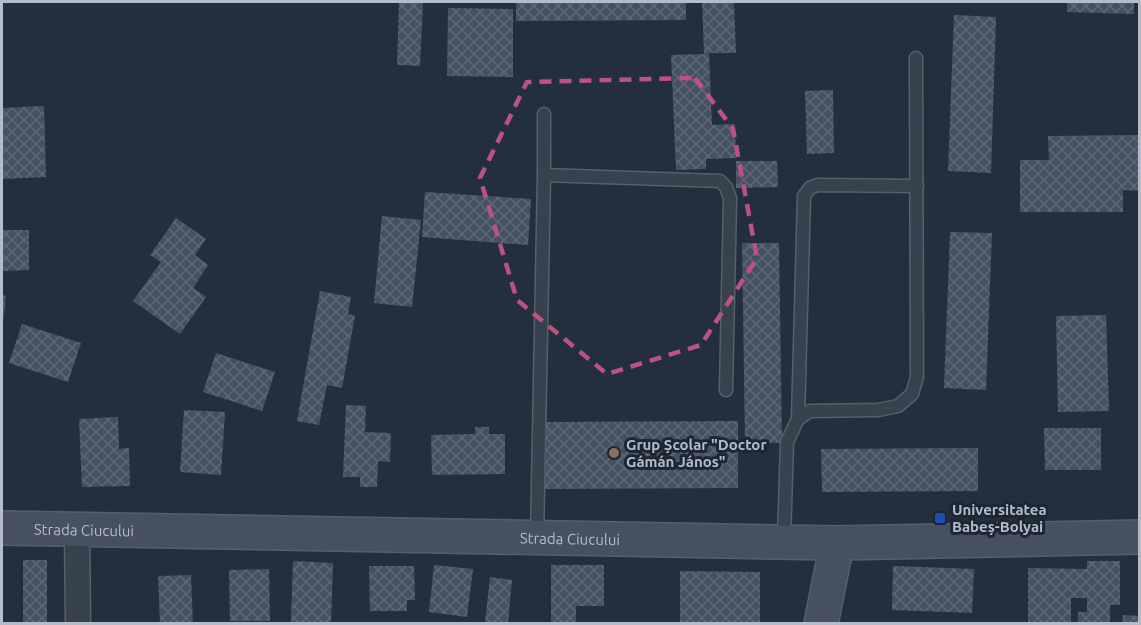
<svg xmlns="http://www.w3.org/2000/svg" width="1141" height="625" font-family="Ubuntu,sans-serif">
<style>
.building{fill:url(#building-cross-hatch)}
.lines{fill:none;stroke-linecap:round;stroke-linejoin:round}
.lane-casing{stroke:#565f6c;stroke-width:15}
.street-casing{stroke:#565f6c;stroke-width:27}
.secondary-casing{stroke:#565f6c;stroke-width:36}
.lane{stroke:#38414e;stroke-width:12}
.street{stroke:#38414e;stroke-width:24}
.secondary{stroke:#465061;stroke-width:33}
.marked{fill:none;stroke:#bd5182;stroke-width:4.5;stroke-dasharray:12 8;stroke-linejoin:round}
.education-dot{fill:#8d6e63;stroke:#1d2633;stroke-width:2}
.transit-dot{fill:#1a4fb4;stroke:#1d2633;stroke-width:2}
.labels{text-anchor:middle;dominant-baseline:central;stroke-width:6;stroke-linejoin:round;paint-order:stroke}
.poi-label{font-size:15px;font-weight:bold;fill:#b4bcc9;stroke:#1d2633;text-anchor:start}
.street-label{font-size:15px;fill:#b4bcc9;stroke:#1d2633}
</style>
<defs>
<pattern id="building-cross-hatch" width="8" height="8" patternUnits="userSpaceOnUse" patternTransform="scale(1.5)"><rect width="8" height="8" fill="#455162"/><path d="M0 0l8 8M0 8l8-8" fill="none" stroke="#5d6877"/></pattern>
</defs>
<rect width="100%" height="100%" fill="#242f3e"/>
<g class="building">
<polygon points="399,2 423,2 420,66 397,65"/>
<polygon points="516,2 686,2 686,20 516,21"/>
<polygon points="702,2 734,2 736,53 709,53 712,125 735,124 736,158 706,159 706,169 676,170 671,55 704,54"/>
<polygon points="1067,2 1134,2 1134,14 1067,12"/>
<polygon points="448,8 513,9 513,77 447,76"/>
<polygon points="954,15 996,17 991,173 948,171"/>
<polygon points="833,90 834,153 807,154 805,91"/>
<polygon points="44,106 46,177 2,179 2,108"/>
<polygon points="1140,135 1140,191 1123,190 1123,212 1020,212 1020,160 1049,160 1048,136"/>
<polygon points="736,161 777,161 778,187 736,188"/>
<polygon points="425,192 531,199 528,245 422,237"/>
<polygon points="382,216 421,220 412,307 374,303"/>
<polygon points="176,218 206,239 195,255 208,265 193,288 206,297 180,334 133,301 161,262 150,255"/>
<polygon points="2,230 29,230 29,270 2,271"/>
<polygon points="950,232 992,233 986,390 944,388"/>
<polygon points="742,243 779,243 782,443 745,443"/>
<polygon points="320,291 351,297 348,314 355,316 342,388 327,385 319,425 297,421"/>
<polygon points="2,295 6,296 3,322 2,321"/>
<polygon points="1106,315 1109,411 1058,412 1056,316"/>
<polygon points="22,324 81,343 68,382 9,363"/>
<polygon points="216,353 275,372 262,411 203,392"/>
<polygon points="346,405 366,406 365,432 391,433 390,462 378,461 377,487 360,487 360,477 343,477"/>
<polygon points="184,410 225,412 221,475 180,472"/>
<polygon points="118,417 119,449 129,448 130,486 82,487 79,419"/>
<polygon points="738,421 738,488 542,489 542,422"/>
<polygon points="475,427 489,427 489,434 505,434 505,474 432,475 431,435 475,434"/>
<polygon points="1044,428 1101,428 1101,470 1045,470"/>
<polygon points="978,448 978,491 822,492 821,449"/>
<rect x="23" y="560" width="24" height="62"/>
<polygon points="293,561 333,563 331,623 291,622"/>
<polygon points="1087,561 1120,561 1120,605 1110,605 1110,624 1078,624 1078,612 1087,612 1087,598 1071,598 1071,624 1028,624 1028,568 1087,569"/>
<polygon points="434,565 473,569 467,617 429,612"/>
<polygon points="551,565 604,565 604,606 576,606 576,624 551,624"/>
<polygon points="369,566 414,566 415,600 407,600 407,611 370,611"/>
<polygon points="893,566 974,569 972,613 892,610"/>
<polygon points="269,569 270,621 230,621 229,570"/>
<polygon points="680,571 760,572 760,624 680,623"/>
<polygon points="191,575 193,624 160,624 158,576"/>
<polygon points="490,577 512,580 508,624 485,622"/>
<polygon points="1123,615 1140,616 1140,624 1122,624"/>
</g>
<g class="lines">
<g class="lane-casing">
<g id="lane">
<polyline points="544,175 720,181 726,187 730,198 726,390"/>
<polyline points="798,419 804,196 810,188 817,185 917,186"/>
<polyline points="537,537 544,175 544,114"/>
<polyline points="784,540 787,442 798,419 810,411 878,410 898,406 912,394 917,377 916,58"/>
</g>
</g>
<g class="street-casing">
<polyline id="street" points="77,530 78,624"/>
</g>
<g class="secondary-casing">
<g id="secondary">
<path id="s1" d="M2,528L837,543L1140,537"/>
<polyline points="821,624 837,543"/>
</g>
</g>
<use href="#lane" class="lane"/>
<use href="#street" class="street"/>
<use href="#secondary" class="secondary"/>
</g>
<path class="marked" d="M695,78L733,129L757,258L701,345L607,374L517,300L480,178L527,82Z"/>
<circle class="education-dot" cx="614" cy="453" r="6"/>
<rect class="transit-dot" x="934" y="512" width="12" height="12" rx="3"/>
<g class="labels">
<g class="poi-label">
<text x="626" y="444">Grup Școlar "Doctor<tspan x="626" dy="17">Gámán János"</tspan></text>
<text x="952" y="509">Universitatea<tspan x="952" dy="17">Babeș-Bolyai</tspan></text>
</g>
<g class="street-label">
<text stroke="none"><textPath href="#s1" startOffset="82">Strada Ciucului</textPath></text>
<text stroke="none"><textPath href="#s1" startOffset="568">Strada Ciucului</textPath></text>
</g>
</g>
<rect width="1141" height="625" fill="none" stroke="#b4bcc9" stroke-width="6"/>
</svg>
